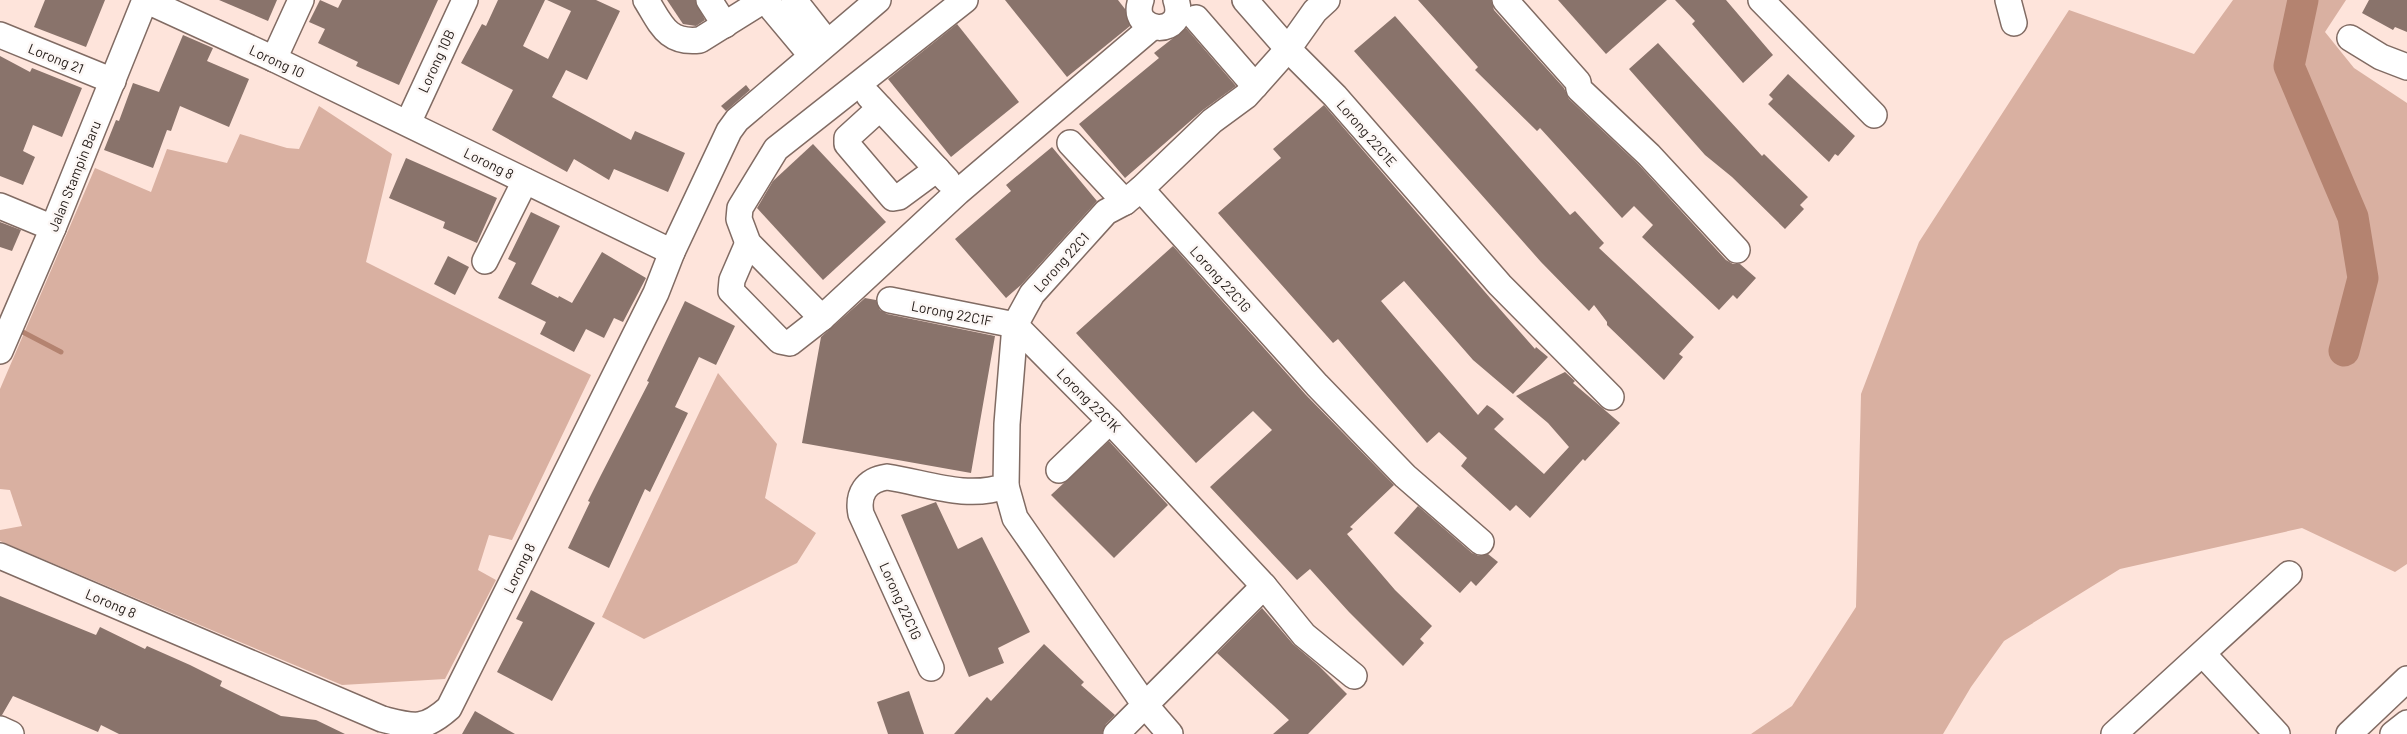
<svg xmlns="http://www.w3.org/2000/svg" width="2407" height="734" font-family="Barlow,sans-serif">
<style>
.green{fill:#d9b0a1}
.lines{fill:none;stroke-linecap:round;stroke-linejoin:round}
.stream{stroke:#b48370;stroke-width:5}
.river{stroke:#b48370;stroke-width:31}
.building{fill:#89736b}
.minor-casing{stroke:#816b63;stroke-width:28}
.minor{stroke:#fff;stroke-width:25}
.labels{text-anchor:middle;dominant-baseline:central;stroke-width:5;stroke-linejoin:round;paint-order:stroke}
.street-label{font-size:14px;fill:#221a16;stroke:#fcf7f5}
</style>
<rect width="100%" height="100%" fill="#fee4db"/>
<g class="green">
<polygon points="2233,0 2346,0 2325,32 2354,68 2407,103 2407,564 2395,572 2302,528 2120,569 2004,641 1971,687 1943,734 1751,734 1792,706 1856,607 1861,394 1919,242 2069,10 2194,54"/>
<polygon points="319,106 392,154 366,262 591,375 512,540 489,535 478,570 496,580 445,679 342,685 0,541 0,530 22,526 10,490 0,489 0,389 95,168 151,192 167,149 227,163 240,134 287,148 299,149"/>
<polygon points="718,373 777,444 765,498 816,533 797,563 644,639 602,617"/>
</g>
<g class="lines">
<polyline class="stream" points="17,329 61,352"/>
<polyline class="river" points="2303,0 2289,66 2353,217 2363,278 2344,351"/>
</g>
<g class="building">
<polygon points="45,0 105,0 86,47 34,27"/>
<polygon points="219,0 277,0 268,21"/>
<polygon points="320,0 338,8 342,0 438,0 399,85 356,66 358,62 318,43 325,29 309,22"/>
<polygon points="498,0 545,0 523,46 548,59 571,11 547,0 596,0 620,11 587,80 566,70 552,97 631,140 635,131 685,153 668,192 614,169 609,180 574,159 567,172 492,130 513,90 461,63 482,24 486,26"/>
<polygon points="667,0 695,0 705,20 696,26 683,24"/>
<polygon points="1005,0 1118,0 1125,9 1130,26 1067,77"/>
<polygon points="1418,0 1491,0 1494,10 1564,88 1569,99 1639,165 1726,260 1733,264 1740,264 1756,278 1737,299 1733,295 1719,310 1642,237 1653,225 1634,206 1622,218 1540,128 1537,131 1475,70 1478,67"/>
<polygon points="1558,0 1667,0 1606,54"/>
<polygon points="1675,0 1726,0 1773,55 1743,83 1692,24 1695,21"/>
<polygon points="2369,0 2407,0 2407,32 2395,27 2393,30 2362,13"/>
<polygon points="1395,16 1570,215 1575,211 1604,243 1599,248 1694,337 1679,354 1683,357 1664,380 1607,325 1607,322 1594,305 1589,311 1541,262 1354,51"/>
<polygon points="957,24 1019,102 951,157 888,79"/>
<polygon points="1186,28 1236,86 1203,110 1125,178 1079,124 1159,58 1154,53"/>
<polygon points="183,35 213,48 207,61 249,79 229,127 180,106 171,131 167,130 153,168 104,150 116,120 119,121 133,83 159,92"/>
<polygon points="1658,43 1762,156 1764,154 1808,197 1800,205 1804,209 1785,229 1732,177 1705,155 1629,69"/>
<polygon points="0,56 30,72 32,68 82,88 62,137 33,125 23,151 35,157 23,185 0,176"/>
<polygon points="1788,74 1855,136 1838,156 1835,154 1829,162 1768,104 1773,99 1769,95"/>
<polygon points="746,85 750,90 726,111 721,106"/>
<polygon points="1324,105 1491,299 1535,349 1536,347 1548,357 1513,394 1473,360 1404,281 1381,301 1478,415 1487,405 1493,409 1504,419 1494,429 1544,474 1569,447 1548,423 1516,396 1565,372 1575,381 1573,383 1620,423 1585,461 1583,459 1530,518 1516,505 1510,511 1461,466 1467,458 1439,432 1427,443 1338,339 1333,343 1218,213 1281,158 1273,149"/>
<polygon points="813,144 886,222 823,280 757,208 773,181"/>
<polygon points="1052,147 1097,201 1021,285 1006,298 955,239 1011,191 1006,185"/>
<polygon points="406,158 497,198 477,243 443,228 445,222 389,198"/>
<polygon points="531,212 560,226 531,284 558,298 559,296 572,303 602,252 646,278 623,322 614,318 604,338 586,329 574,352 540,334 546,322 498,298 516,263 508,259"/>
<polygon points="0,222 21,230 12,251 0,247"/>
<polygon points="1173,246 1306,395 1394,485 1350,527 1353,529 1347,534 1395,590 1432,626 1420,639 1424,643 1403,666 1349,612 1310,569 1297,580 1210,487 1272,430 1253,411 1196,463 1076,333"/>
<polygon points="448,256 469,267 455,295 434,284"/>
<polygon points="865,298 876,300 880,310 887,314 995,336 971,473 802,443 821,337"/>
<polygon points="685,301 735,326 716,365 699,357 675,407 688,413 650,492 645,489 609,568 568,548 590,502 588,501 601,475 649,382 647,381"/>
<polygon points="1109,441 1168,505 1114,558 1051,495"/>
<polygon points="936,502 958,549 982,537 1030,632 998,648 1004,663 969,677 901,515"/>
<polygon points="1418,506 1472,553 1479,556 1488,554 1498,562 1476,586 1471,581 1460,593 1394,533"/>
<polygon points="531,590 595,623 552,701 497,672 523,622 516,619"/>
<polygon points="0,596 96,635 100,627 145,649 147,646 190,665 222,681 220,686 281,716 316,720 345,734 119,734 101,725 98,732 13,696 2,715 0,715"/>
<polygon points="1262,608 1293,644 1319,666 1347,694 1308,734 1273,734 1289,720 1217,653"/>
<polygon points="1044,644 1084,682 1081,685 1115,715 1106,724 1102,734 954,734 987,697 991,701"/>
<polygon points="909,691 924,734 888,734 877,702"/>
<polygon points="475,711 515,734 462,734"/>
</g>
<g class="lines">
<g class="minor-casing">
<g id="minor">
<path d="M646,0C661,24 667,44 700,40L764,0"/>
<polyline points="709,0 725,25"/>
<polyline points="765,0 811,55"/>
<polyline points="794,0 827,42"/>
<path d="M1141,0C1128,35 1189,38 1176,0"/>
<polyline points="1245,0 1288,49 1335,96 1500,285 1611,397"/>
<polyline points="1505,0 1578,82 1579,89 1649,155 1737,250"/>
<polyline points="1761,0 1874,115"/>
<polyline points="2008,0 2014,23"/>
<polyline points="1196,18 1255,86"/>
<polyline points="0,35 113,81"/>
<polyline points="2350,38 2381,57 2407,67"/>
<polyline points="274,59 301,0"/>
<polyline points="869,96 947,180"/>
<polyline points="880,108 847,138 847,144 893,198 899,197 937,169"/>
<polyline points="408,123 465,0"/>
<polyline points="1070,143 1125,202"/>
<polyline points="1141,189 1317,385 1405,476 1481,542"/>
<polyline points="0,206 53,228"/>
<polyline points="748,243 732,280 731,291 780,341 790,343 822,318 958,192 1152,27"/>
<polyline points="672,252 729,131 737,120 878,0"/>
<polyline points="485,261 525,181"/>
<polyline points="890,300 1015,325 1110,421 1264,586 1145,705 1170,734"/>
<polyline points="822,318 748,243 739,219 740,208 776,149 965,0"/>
<path d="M0,351L53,228L145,0L274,59L672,252L656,293L449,708C423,731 414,727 382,719L0,556"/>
<polyline points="1059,470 1110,421"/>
<polyline points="1006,486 1015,518 1145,705 1116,734"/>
<polyline points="1264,586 1304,635 1354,676"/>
<polyline points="2203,654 2277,734"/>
<path d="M931,668L861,514C857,494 866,480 887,477C927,483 966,500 1006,486L1007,424L1015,325L1032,294L1106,212L1125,202L1141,189L1212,121L1246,96L1288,49L1315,11L1327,0"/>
<polyline points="0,729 11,734"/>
<polyline points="2114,734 2289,574"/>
<polyline points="2349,734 2407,679"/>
<polyline points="2393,734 2407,723"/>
</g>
</g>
<use href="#minor" class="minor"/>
</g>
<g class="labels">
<g class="street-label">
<text transform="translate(56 58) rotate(22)">Lorong 21</text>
<text transform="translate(277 61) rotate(25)">Lorong 10</text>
<text transform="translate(436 61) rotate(-65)">Lorong 10B</text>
<text transform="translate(1367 133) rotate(49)">Lorong 22C1E</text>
<text transform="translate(489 163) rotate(26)">Lorong 8</text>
<text transform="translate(74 176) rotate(-68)">Jalan Stampin Baru</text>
<text transform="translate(1061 262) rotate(-48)">Lorong 22C1</text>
<text transform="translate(1221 279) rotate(48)">Lorong 22C1G</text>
<text transform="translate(952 313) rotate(11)">Lorong 22C1F</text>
<text transform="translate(1089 400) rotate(45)">Lorong 22C1K</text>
<text transform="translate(519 568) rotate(-64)">Lorong 8</text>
<text transform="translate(901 601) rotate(66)">Lorong 22C1G</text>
<text transform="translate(111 603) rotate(23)">Lorong 8</text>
</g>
</g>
</svg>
